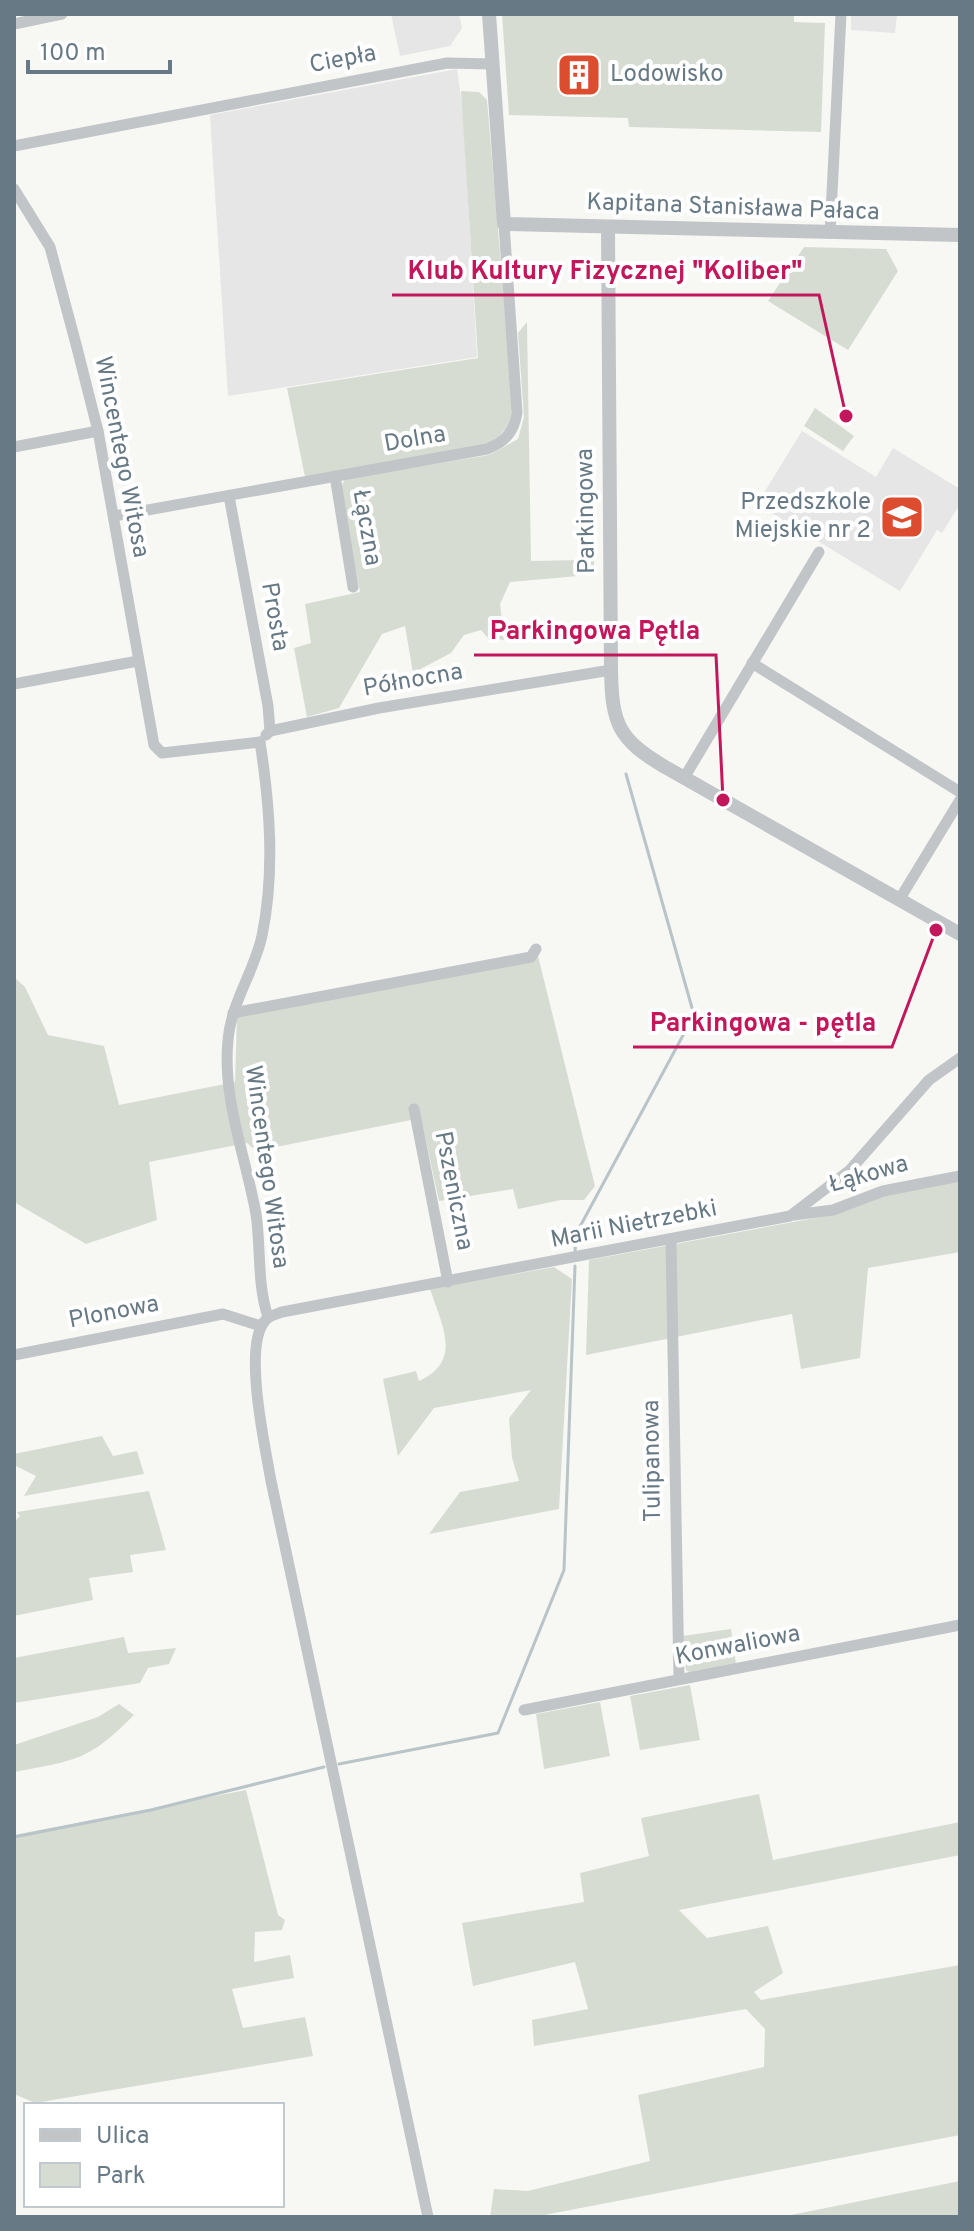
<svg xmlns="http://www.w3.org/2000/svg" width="974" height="2231" font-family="Overpass,sans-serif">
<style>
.built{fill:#e5e6e5}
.green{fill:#d7dcd3}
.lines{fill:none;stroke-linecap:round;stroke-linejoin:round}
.stream{stroke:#b8c4c8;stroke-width:3}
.minor{stroke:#c1c5c8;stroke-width:11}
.tertiary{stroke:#c1c5c8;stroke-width:14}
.labels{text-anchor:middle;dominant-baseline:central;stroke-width:8;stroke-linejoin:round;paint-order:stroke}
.street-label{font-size:24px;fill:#677984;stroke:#fff}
.poi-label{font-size:24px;fill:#677984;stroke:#fff;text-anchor:start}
.leader{fill:none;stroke:#c2185b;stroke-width:3}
.callout-dot{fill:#c2185b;stroke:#fff;stroke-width:3}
.callout-label{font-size:26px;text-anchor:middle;font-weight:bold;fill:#c2185b;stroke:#fff;stroke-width:8;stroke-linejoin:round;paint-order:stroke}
</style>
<rect width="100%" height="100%" fill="#f7f7f4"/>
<g class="built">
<polygon points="391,14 459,14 462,28 450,46 400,56"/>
<polygon points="851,14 897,14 895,33 851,30"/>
<polygon points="457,69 463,112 477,357 228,396 210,115"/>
<polygon points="802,431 876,477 893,448 960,489 960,504 942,533 937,530 900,591 757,504"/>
</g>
<g class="green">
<polygon points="502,14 794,14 794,22 825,23 821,132 629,127 628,118 509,115"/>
<path d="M461,91L479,92L487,100L511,381C512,413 516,425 488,445L305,477L287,388L478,358Z"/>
<polygon points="804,247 886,249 898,271 848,350 768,301"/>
<polygon points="527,322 531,561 584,560 584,547 594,547 594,572 590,575 510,582 500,604 504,640 488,638 481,630 464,635 451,653 413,673 405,626 382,634 339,708 307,717 294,648 311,643 305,604 360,592 340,489 345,479 489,455 518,439 524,417 518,333"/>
<polygon points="815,408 854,436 843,451 804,426"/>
<polygon points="538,956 595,1186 584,1200 561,1200 518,1209 513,1189 439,1201 421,1118 256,1151 247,1143 149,1162 157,1220 86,1244 14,1202 14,977 25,987 48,1035 104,1046 119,1105 235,1082 237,1016"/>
<polygon points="960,1181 960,1252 868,1268 860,1358 801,1369 792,1314 586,1355 589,1260 831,1215 887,1194"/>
<path d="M554,1267L572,1279L559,1509L429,1534L460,1492L519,1481L512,1458L509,1418L531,1390L434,1408L398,1456L383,1379L416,1371L419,1381C463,1361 442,1326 430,1289Z"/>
<polygon points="102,1436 113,1456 137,1451 144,1474 24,1496 36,1476 14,1465 14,1454"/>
<polygon points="149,1491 166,1550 130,1555 133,1572 89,1578 93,1600 14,1616 14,1522 20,1516 17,1512"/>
<polygon points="731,1629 736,1664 691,1673 686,1670 683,1636"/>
<polygon points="124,1637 128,1653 176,1648 169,1664 148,1668 140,1683 14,1703 14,1658"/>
<polygon points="690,1685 700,1740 640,1750 630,1696"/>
<polygon points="600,1702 610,1756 544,1769 536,1714"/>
<path d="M119,1704L134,1715C87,1762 76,1760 14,1772V1745L98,1717Z"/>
<polygon points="246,1790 278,1915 285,1920 282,1930 255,1932 254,1962 290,1955 294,1978 232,1989 243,2028 305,2017 313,2056 35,2103 14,2094 14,1835"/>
<polygon points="759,1794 773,1860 960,1822 960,1855 679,1910 707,1938 768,1926 783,1973 754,1992 761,2000 960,1965 960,2135 534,2217 490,2217 494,2189 528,2191 650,2161 638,2095 764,2067 765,2029 746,2009 534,2046 532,2020 588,2009 575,1962 473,1986 462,1923 584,1902 580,1873 649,1856 641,1818"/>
<polygon points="960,2181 960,2217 781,2217"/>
</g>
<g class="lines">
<g class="stream">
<polyline points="575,1253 576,1234 694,1015 626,774"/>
<polyline points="339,1764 498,1733 564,1570 575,1266"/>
<polyline points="14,1837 151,1810 324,1767"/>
</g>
<g class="minor">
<polyline points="14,24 62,14"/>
<polyline points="14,146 447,63 493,64"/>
<polyline points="14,189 50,247 77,348 98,431 154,745 162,753 260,742"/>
<polyline points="830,233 841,14"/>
<polyline points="14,447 98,431"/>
<polyline points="335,476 353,587"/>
<polyline points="229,496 268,706 270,731 266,735"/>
<path d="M114,516L487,449C505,442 514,432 517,413L504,224"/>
<polyline points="752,663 960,792"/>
<polyline points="14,684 138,661"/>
<polyline points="270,731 379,708 611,670"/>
<path d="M260,742C270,806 275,872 262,936C254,972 231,1003 228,1040C222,1098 246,1158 256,1214C261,1248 257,1284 268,1317"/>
<polyline points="684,778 819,552"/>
<polyline points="899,900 960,800"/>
<polyline points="233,1013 531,957 536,949"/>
<polyline points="414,1109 448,1282"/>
<polyline points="794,1215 833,1210 883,1191 960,1176"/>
<polyline points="671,1241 679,1679"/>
<polyline points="14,1355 223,1314 261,1326"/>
<polyline points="524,1710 960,1625"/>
<path d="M428,2217L271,1481C265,1446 245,1356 262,1325C267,1316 274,1315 282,1312L790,1216L850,1170L929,1080L960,1058"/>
</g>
<g class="tertiary">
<polyline points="489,14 504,224 960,235"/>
<path d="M608,227L611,670C612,724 618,739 665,767L960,934"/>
</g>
</g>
<defs>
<g id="building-square" transform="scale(2.3)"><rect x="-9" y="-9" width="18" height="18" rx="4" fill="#dc4c2f" stroke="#fff"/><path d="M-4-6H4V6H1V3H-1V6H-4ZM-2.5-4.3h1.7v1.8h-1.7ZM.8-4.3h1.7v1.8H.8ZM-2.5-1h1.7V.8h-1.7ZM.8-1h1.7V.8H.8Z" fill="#fff"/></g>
<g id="school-square" transform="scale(2.3)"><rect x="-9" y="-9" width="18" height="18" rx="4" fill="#dc4c2f" stroke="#fff"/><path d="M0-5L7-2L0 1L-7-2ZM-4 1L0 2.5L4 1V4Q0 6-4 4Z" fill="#fff"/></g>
</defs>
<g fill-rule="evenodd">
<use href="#building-square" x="579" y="75"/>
<use href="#school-square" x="902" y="517"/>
</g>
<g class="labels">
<g class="street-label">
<text transform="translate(343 60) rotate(-11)">Ciepła</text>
<text transform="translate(733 208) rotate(2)">Kapitana Stanisława Pałaca</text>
<text transform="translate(415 440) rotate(-10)">Dolna</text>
<text transform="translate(121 457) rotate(79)">Wincentego Witosa</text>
<text transform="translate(587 511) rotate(-91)">Parkingowa</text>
<text transform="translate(366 528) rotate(80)">Łączna</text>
<text transform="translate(274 617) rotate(80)">Prosta</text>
<text transform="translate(413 681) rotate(-10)">Północna</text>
<text transform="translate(266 1167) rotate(82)">Wincentego Witosa</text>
<text transform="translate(869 1175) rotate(-16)">Łąkowa</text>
<text transform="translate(453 1191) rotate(79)">Pszeniczna</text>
<text transform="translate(634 1225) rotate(-11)">Marii Nietrzebki</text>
<text transform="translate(114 1313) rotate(-11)">Plonowa</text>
<text transform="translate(653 1461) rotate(-91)">Tulipanowa</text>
<text transform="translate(738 1646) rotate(-11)">Konwaliowa</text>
</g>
<g class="poi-label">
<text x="610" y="75">Lodowisko</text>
<text x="871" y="503" text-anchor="end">Przedszkole<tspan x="871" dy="28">Miejskie nr 2</tspan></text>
</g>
</g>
<path class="leader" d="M846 416L819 295H392M723 800L716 655H474M936 930L892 1047H633"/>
<g class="callout-dot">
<circle cx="846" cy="416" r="8"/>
<circle cx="723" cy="800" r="8"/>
<circle cx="936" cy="930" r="8"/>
</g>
<g class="callout-label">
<text x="605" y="279">Klub Kultury Fizycznej "Koliber"</text>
<text x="595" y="639">Parkingowa Pętla</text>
<text x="763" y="1031">Parkingowa - pętla</text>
</g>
<rect width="974" height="2231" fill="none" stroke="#677984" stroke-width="32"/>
<rect x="24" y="2103" width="260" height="104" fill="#ffffff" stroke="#c2c9ce" stroke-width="2"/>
<rect x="40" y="2129" width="40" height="12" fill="#c1c5c8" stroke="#c2c9ce" stroke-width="2"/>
<text x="96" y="2143" font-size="24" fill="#677984">Ulica</text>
<rect x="40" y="2163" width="40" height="24" fill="#d7dcd3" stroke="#c2c9ce" stroke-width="2"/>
<text x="96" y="2183" font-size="24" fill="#677984">Park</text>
<path d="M28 60v12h142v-12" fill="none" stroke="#677984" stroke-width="4"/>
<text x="40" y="60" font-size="24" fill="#677984" stroke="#ffffff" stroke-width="6" paint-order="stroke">100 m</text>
</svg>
